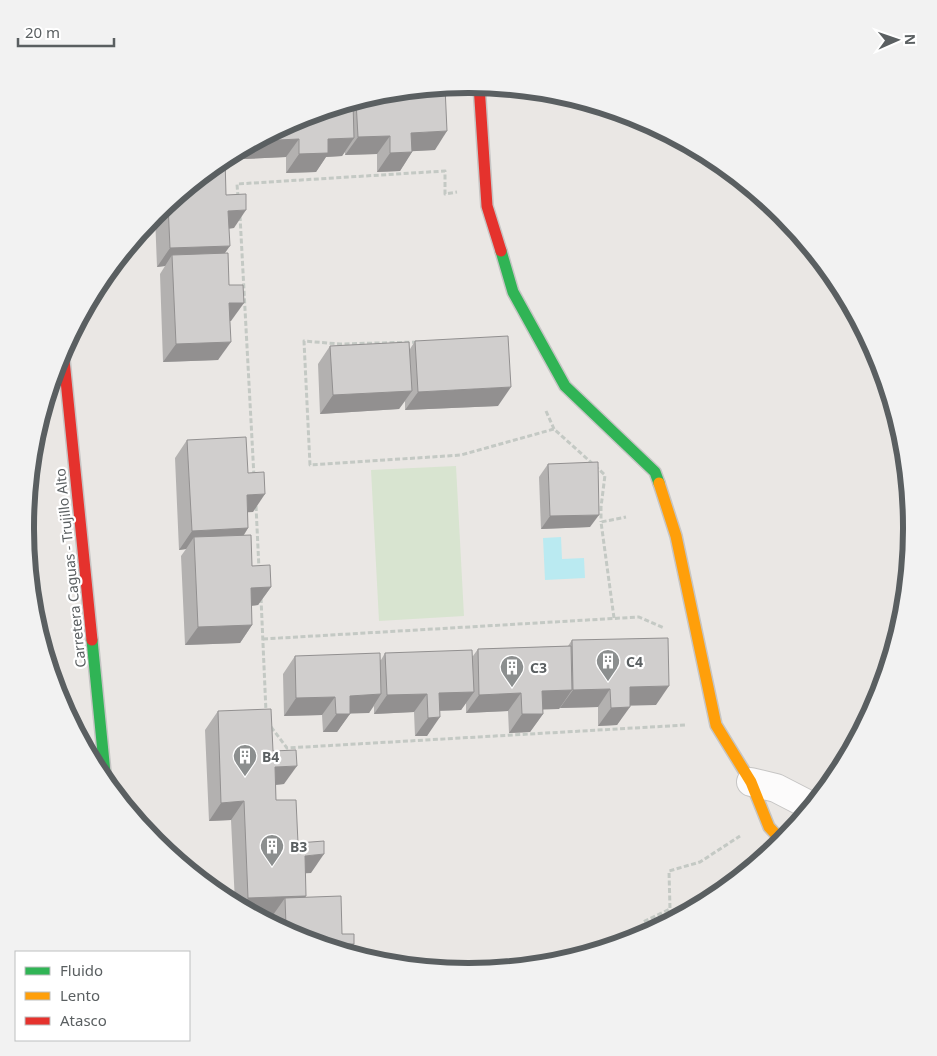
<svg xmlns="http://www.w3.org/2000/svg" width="937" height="1056" font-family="'Noto Sans',sans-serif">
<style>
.green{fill:#d8e4d0}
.water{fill:#baeaf1}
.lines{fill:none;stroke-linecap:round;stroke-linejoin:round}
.street-casing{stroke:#c6c5c4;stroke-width:30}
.fast-casing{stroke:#c6c5c4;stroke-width:14}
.slow-casing{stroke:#c6c5c4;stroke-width:14}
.jam-casing{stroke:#c6c5c4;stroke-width:14}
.path{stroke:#c4c9c4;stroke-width:3;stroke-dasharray:5 2.5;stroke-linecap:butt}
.street{stroke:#fcfbfb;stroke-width:28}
.fast{stroke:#30b455;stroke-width:11}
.slow{stroke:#ff9f0a;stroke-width:11}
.jam{stroke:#e5322d;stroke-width:11}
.wall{fill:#b3b1b0}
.shaded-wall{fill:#929090}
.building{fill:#d0cecd;stroke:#929090}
.labels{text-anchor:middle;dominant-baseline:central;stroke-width:4.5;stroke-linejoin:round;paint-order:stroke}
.street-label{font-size:14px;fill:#5a5f61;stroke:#fff}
.poi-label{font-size:14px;font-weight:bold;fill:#5a5f61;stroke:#fff;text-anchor:start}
.rim{fill:none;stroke:#5a5f61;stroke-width:6}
</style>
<rect width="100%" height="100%" fill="#eae7e4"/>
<polygon class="green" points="456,466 464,616 379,621 371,470"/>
<polygon class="water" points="561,537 562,559 584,558 585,578 545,580 543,538"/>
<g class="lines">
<g class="street-casing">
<polyline id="street" points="751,782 776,788 811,806"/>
</g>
<g class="fast-casing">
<g id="fast">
<polyline points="501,251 513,292 565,386 655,472 659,483"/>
<polyline points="92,640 106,783"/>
</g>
</g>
<g class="slow-casing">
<polyline id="slow" points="659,483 676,536 716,725 751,782 769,827 782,841"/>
</g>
<g class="jam-casing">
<g id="jam">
<polyline points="479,85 487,206 501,251"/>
<polyline points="63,350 92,640"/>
</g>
</g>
<g class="path">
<polyline points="238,197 237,184 445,171 445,194 457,192"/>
<polyline points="240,216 254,477"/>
<polyline points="417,342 340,344 304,341 310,465 461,455 554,429 605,475 601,507 601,522"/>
<polyline points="546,411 554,429"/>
<polyline points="256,506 259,569"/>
<polyline points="261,598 266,712"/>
<polyline points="614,618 601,522 626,517"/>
<polyline points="263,639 639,617 664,628"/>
<polyline points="271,727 287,748 686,725"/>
<polyline points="642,936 643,922 670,909 669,871 700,862 740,836"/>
</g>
<use href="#street" class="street"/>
<use href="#fast" class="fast"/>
<use href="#slow" class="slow"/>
<use href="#jam" class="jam"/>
</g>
<g class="wall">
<polygon points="382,93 435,150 412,151 412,152 400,171 377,172 377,154 345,155 345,152 342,156 326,157 316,172 286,173 286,157 243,159 243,148 299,118"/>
<polygon points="222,159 226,195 234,228 229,229 224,254 229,285 231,321 230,321 218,360 163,362 160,274 165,266 157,267 155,215"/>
<polygon points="415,341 498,406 405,410 405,401 399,409 320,414 318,364 330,346 410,349"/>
<polygon points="187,440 248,473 253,512 248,512 248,528 244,535 252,566 271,587 258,605 251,606 252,625 240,643 185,645 181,556 186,549 179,550 175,458"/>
<polygon points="548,464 590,527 541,529 539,477"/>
<polygon points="572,640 656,705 630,705 617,725 598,726 598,707 560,708 560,707 559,709 543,709 543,714 530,732 509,733 508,711 466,713 466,703 461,710 440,711 427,736 415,736 414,712 374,714 374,706 369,713 350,713 337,732 323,732 322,715 284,716 283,674 295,656 381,660 385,653 473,656 478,649 568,646"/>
<polygon points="218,711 273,751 284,784 276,785 276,800 298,843 311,873 305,873 305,897 299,938 272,924 272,916 273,915 257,916 235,903 231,820 209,821 205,730"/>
<polygon points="799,822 787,836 786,834 790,828"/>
</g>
<g class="shaded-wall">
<polygon points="447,131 435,150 398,152 411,133"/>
<polygon points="390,136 377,154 345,155 358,137"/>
<polygon points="354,138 342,156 326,157 316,172 286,173 299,154 328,139"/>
<polygon points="299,139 286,157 243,159 257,141"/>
<polygon points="412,152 400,171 377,172 390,153"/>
<polygon points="246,210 234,228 216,229 228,211"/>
<polygon points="230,246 217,264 172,255 165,266 157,267 170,248"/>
<polygon points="229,303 244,303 231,321 217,321"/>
<polygon points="231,342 218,360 163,362 176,344"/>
<polygon points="511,387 498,406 405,410 418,392"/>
<polygon points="412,391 399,409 320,414 333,395"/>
<polygon points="265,494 253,512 234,513 247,495"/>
<polygon points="599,515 590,527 541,529 550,516"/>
<polygon points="248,528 236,547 194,537 186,549 179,550 192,531"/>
<polygon points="271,587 258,605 238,607 251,588"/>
<polygon points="252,625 240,643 185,645 198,627"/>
<polygon points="669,686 656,705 617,706 630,687"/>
<polygon points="610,689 598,707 560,708 573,690"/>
<polygon points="572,690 559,709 529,710 542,691"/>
<polygon points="474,692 461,710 428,711 439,693"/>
<polygon points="521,693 508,711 466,713 479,695"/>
<polygon points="381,694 369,713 337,714 350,714 337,732 323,732 350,696"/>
<polygon points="427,694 414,712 374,714 387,695"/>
<polygon points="335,697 322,715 284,716 296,698"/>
<polygon points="630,707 617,725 598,726 611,708"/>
<polygon points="522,714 543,714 530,732 509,733"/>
<polygon points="440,717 427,736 415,736 428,718"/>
<polygon points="297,766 284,784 262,786 275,767"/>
<polygon points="244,801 231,820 209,821 221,803"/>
<polygon points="324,854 311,873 292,874 305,856"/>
<polygon points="306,896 294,914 285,898 273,915 257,916 242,907 248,898"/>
<polygon points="343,944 354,944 348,953 339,950"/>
</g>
<g class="building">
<polygon points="445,87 447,131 411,133 412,152 390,153 390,136 358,137 356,101 382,93"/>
<polygon points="353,102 354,138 328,139 328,153 299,154 299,139 257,141 299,118"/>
<polygon points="225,158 226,195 246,194 246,210 228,211 230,246 170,248 168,204"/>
<polygon points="228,253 229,285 243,285 244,303 229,303 231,342 176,344 172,255"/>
<polygon points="508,336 511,387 418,392 415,341"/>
<polygon points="409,342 412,391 333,395 330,346"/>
<polygon points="246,437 248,473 264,472 265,494 247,495 248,528 192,531 187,440"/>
<polygon points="598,462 599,515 550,516 548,464"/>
<polygon points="251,535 252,566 270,565 271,587 251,588 252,625 198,627 194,537"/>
<polygon points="668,638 669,686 630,687 630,707 611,708 610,689 573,690 572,640"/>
<polygon points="571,646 572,690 542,691 543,714 522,714 521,693 479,695 478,649"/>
<polygon points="472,650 474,692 439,693 440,717 428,718 427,694 387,695 385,653"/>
<polygon points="380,653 381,694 350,696 350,714 336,714 335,697 296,698 295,656"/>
<polygon points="271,709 273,751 296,750 297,766 275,767 276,800 296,800 298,843 324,841 324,854 305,856 306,896 248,898 244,801 221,803 218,711"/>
<polygon points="799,822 792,830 790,828"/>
<polygon points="341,896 342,934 354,934 354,944 343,944 344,951 299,938 277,926 286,926 285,898"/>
</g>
<defs>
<g id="building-pin" transform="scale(1.25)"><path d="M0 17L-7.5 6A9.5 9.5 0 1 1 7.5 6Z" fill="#8c8f8f" stroke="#fff"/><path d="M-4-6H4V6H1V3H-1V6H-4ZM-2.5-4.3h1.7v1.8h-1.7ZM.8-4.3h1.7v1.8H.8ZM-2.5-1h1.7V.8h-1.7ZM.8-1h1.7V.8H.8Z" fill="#fff"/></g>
</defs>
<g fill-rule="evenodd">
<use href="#building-pin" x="608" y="661"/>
<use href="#building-pin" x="512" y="667"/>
<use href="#building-pin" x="245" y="756"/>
<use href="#building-pin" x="272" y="846"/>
</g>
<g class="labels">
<g class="street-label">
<text transform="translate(70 568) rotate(-96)">Carretera Caguas - Trujillo Alto</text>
</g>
<g class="poi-label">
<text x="626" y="661">C4</text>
<text x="530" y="667">C3</text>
<text x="262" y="756">B4</text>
<text x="290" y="846">B3</text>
</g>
</g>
<path d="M0 0H937V1056H0ZM468 93H469A434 434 0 0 1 903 527V529A434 434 0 0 1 469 963H468A434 434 0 0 1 34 529V527A434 434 0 0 1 468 93Z" fill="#f2f2f2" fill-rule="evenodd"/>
<path class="rim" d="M468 93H469A434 434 0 0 1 903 527V529A434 434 0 0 1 469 963H468A434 434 0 0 1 34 529V527A434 434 0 0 1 468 93Z"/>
<rect x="15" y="951" width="175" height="90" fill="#ffffff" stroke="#bdbfc0"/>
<rect x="25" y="967" width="25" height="8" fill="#30b455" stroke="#bdbfc0"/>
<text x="60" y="976" font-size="15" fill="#5a5f61">Fluido</text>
<rect x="25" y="992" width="25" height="8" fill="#ff9f0a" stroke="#bdbfc0"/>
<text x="60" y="1001" font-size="15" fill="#5a5f61">Lento</text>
<rect x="25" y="1017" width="25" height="8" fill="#e5322d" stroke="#bdbfc0"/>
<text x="60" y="1026" font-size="15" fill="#5a5f61">Atasco</text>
<g transform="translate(897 40) rotate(88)" stroke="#ffffff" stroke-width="4" paint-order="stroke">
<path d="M0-4L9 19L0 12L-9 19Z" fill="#5a5f61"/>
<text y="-8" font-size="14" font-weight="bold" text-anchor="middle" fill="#5a5f61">N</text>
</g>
<path d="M18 38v8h96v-8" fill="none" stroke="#5a5f61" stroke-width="2.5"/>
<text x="25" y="38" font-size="15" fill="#5a5f61" stroke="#ffffff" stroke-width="4" paint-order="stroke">20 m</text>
</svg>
